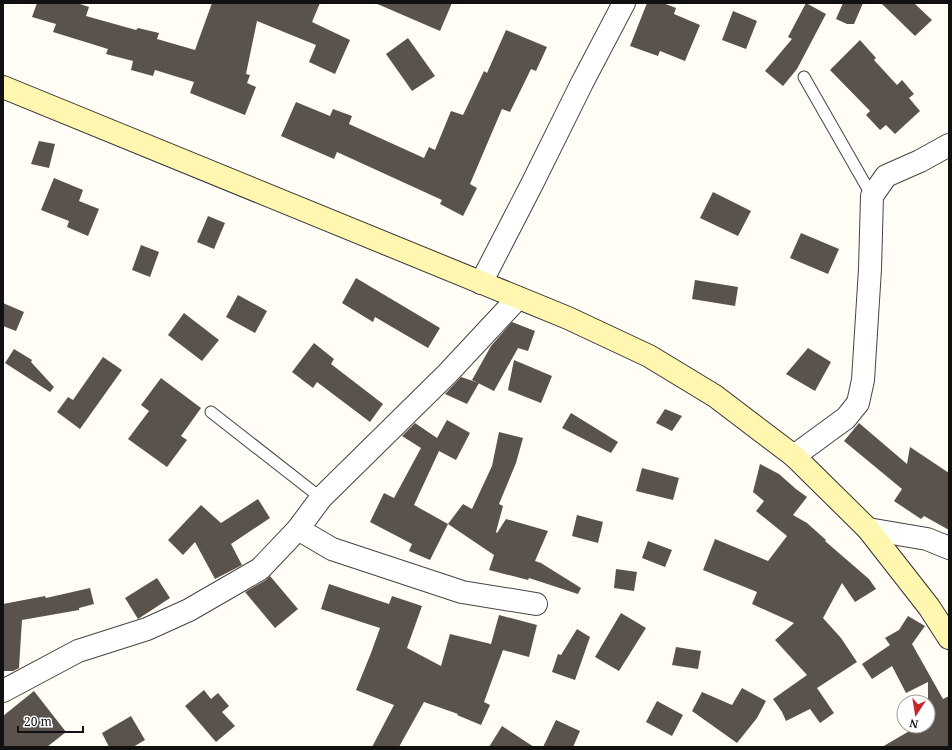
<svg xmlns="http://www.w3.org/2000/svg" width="952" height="750" font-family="'Noto Serif',serif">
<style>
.building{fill:#5a524d}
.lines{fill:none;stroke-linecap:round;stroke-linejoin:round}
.service-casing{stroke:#444;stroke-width:13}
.minor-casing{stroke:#444;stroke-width:24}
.secondary-casing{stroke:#333;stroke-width:24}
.service{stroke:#fff;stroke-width:11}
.minor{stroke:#fff;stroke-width:22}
.secondary{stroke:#fff6b0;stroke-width:22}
</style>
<rect width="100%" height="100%" fill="#fffdf5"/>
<g class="building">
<polygon points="37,3 77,3 89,7 86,16 136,30 138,28 159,33 157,39 195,50 212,3 320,3 312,22 350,40 335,74 309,62 316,45 257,21 246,74 250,75 247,83 256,87 245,115 190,93 194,82 155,70 153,76 131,70 133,61 106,54 108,49 53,32 56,24 32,17"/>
<polygon points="375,3 452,3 440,31"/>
<polygon points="647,3 663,3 676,8 674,14 700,25 685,61 660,51 658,56 630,46"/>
<polygon points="806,3 826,14 797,69 783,86 765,71 792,39 788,37"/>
<polygon points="843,3 863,3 854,24 847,24 836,19"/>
<polygon points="881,3 914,3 932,20 915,36"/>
<polygon points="733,11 757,21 746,49 722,40"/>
<polygon points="506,30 547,47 536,71 531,69 510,112 502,109 470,184 477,188 463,216 440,204 442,200 337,152 334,159 281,136 296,102 330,116 333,109 352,116 349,124 424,158 429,147 435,150 451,111 463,115 484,71 487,73"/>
<polygon points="408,38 435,76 412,91 386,54"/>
<polygon points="860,40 876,58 874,60 897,85 902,80 914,94 909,98 920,111 895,134 886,125 880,130 866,115 870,111 830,70"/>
<polygon points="39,141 55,144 49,168 31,164"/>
<polygon points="54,178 83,190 79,201 99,209 88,236 67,227 69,221 41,210"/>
<polygon points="713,192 751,211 738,236 700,218"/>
<polygon points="208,216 225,223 214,249 197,242"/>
<polygon points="801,233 839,249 828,274 790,258"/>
<polygon points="141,245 159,252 150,277 132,270"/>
<polygon points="356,278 440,328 428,348 375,317 373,322 342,303"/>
<polygon points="695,280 738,287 735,306 692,299"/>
<polygon points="238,295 267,311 255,333 226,317"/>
<polygon points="3,303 24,312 16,331 3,326"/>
<polygon points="184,313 219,340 202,361 168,335"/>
<polygon points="512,322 535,331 528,351 518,348 494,391 472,380 491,346"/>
<polygon points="314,343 334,359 331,364 383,404 370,422 317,382 313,388 292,372"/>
<polygon points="808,348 831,362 815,391 786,374"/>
<polygon points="14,349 32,360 31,362 54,387 50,392 5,363"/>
<polygon points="103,357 122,370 80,429 57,412 68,397 73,400"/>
<polygon points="514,360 552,376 541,403 508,390"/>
<polygon points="461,377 479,383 467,404 445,394"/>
<polygon points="161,378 201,408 181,436 187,440 167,467 128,439 149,411 141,405"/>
<polygon points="665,409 682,416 672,431 656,423"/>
<polygon points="571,413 618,442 611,453 562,428"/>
<polygon points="447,420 470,433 456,460 439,451 414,505 448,524 430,560 409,551 412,544 370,522 384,493 394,498 421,448 402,436 415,423 437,438"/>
<polygon points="859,423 907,464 910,447 949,473 949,530 924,516 921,519 894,501 902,489 844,441"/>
<polygon points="499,432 523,438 516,463 499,504 503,506 496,532 497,533 506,519 548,531 535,561 541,563 581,588 578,594 529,578 528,580 489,570 494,555 448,524 463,504 472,509 492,466"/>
<polygon points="760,464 779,474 796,489 807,497 793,515 807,523 826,540 825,541 869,579 876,589 855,602 842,583 823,618 841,638 857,662 817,688 834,713 820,723 810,709 786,721 782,712 773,699 807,675 775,640 794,623 752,604 757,592 703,570 715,539 768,561 787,536 756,511 764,501 753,492"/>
<polygon points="642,468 679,478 673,500 636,491"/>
<polygon points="258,499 270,518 231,544 242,565 215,579 195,542 183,555 168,540 201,505 221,523"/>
<polygon points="577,515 603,522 598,543 572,536"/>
<polygon points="648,541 672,550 665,567 642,558"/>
<polygon points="616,569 637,572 634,591 614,588"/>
<polygon points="270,576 298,609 275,628 245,592 266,580"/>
<polygon points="157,578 170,598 138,619 125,598"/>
<polygon points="329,584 389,604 392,596 422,606 407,648 441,666 450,634 491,644 499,615 537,625 529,657 503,650 484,702 490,705 481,725 457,715 458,714 424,702 399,747 372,747 394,705 356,690 371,653 380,628 321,609"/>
<polygon points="90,588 94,604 79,608 79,610 22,620 19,668 13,671 3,671 3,604 45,596 46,598"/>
<polygon points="621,613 646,628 619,671 595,657"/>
<polygon points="908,616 925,626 912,644 943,699 949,696 949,747 882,747 918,726 928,726 928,682 906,693 892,666 872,679 862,664 890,645 885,638 899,630"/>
<polygon points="577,629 590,637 575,680 552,672 558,654 561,655"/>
<polygon points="676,647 701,651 698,669 672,665"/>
<polygon points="742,688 766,701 757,718 737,743 692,711 702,692 732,705"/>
<polygon points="204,690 211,699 218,693 229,706 222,712 235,726 216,742 185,706"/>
<polygon points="34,691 66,732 47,747 3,747 3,716"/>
<polygon points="657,701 683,715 672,736 646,722"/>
<polygon points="131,716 145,740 133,747 109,747 102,733"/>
<polygon points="556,720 580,731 573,747 543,747"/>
<polygon points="502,726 534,747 489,747"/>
</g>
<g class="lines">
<g class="service-casing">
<g id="service">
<polyline points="804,77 872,196"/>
<polyline points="211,412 321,498"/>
</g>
</g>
<g class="minor-casing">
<g id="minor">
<polyline points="481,283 532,184 582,83 624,3"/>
<polyline points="794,456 846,418 858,403 863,380 870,269 872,196 886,176 920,161 949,145"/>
<polyline points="298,529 332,549 462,592 536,604"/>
<polyline points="868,529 927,539 949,548"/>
<polyline points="3,691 78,651 147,629 189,610 260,569 298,529 321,498 448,373 518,298"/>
</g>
</g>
<g class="secondary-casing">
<polyline id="secondary" points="3,87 568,318 649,356 715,396 761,431 794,456 868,529 929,607 949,638"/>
</g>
<use href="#service" class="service"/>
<use href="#minor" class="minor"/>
<use href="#secondary" class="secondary"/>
</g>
<rect width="952" height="750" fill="none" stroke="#111111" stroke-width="8"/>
<g transform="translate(916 714) rotate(192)"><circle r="19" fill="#ffffff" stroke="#a0a0a0"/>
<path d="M0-3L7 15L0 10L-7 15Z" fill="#c4262e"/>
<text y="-6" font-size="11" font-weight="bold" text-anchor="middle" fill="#111111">N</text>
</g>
<path d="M18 726v6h65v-6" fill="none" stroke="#111111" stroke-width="2"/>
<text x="24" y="726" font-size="12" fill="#111111" stroke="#ffffff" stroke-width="3" paint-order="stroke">20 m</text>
</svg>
